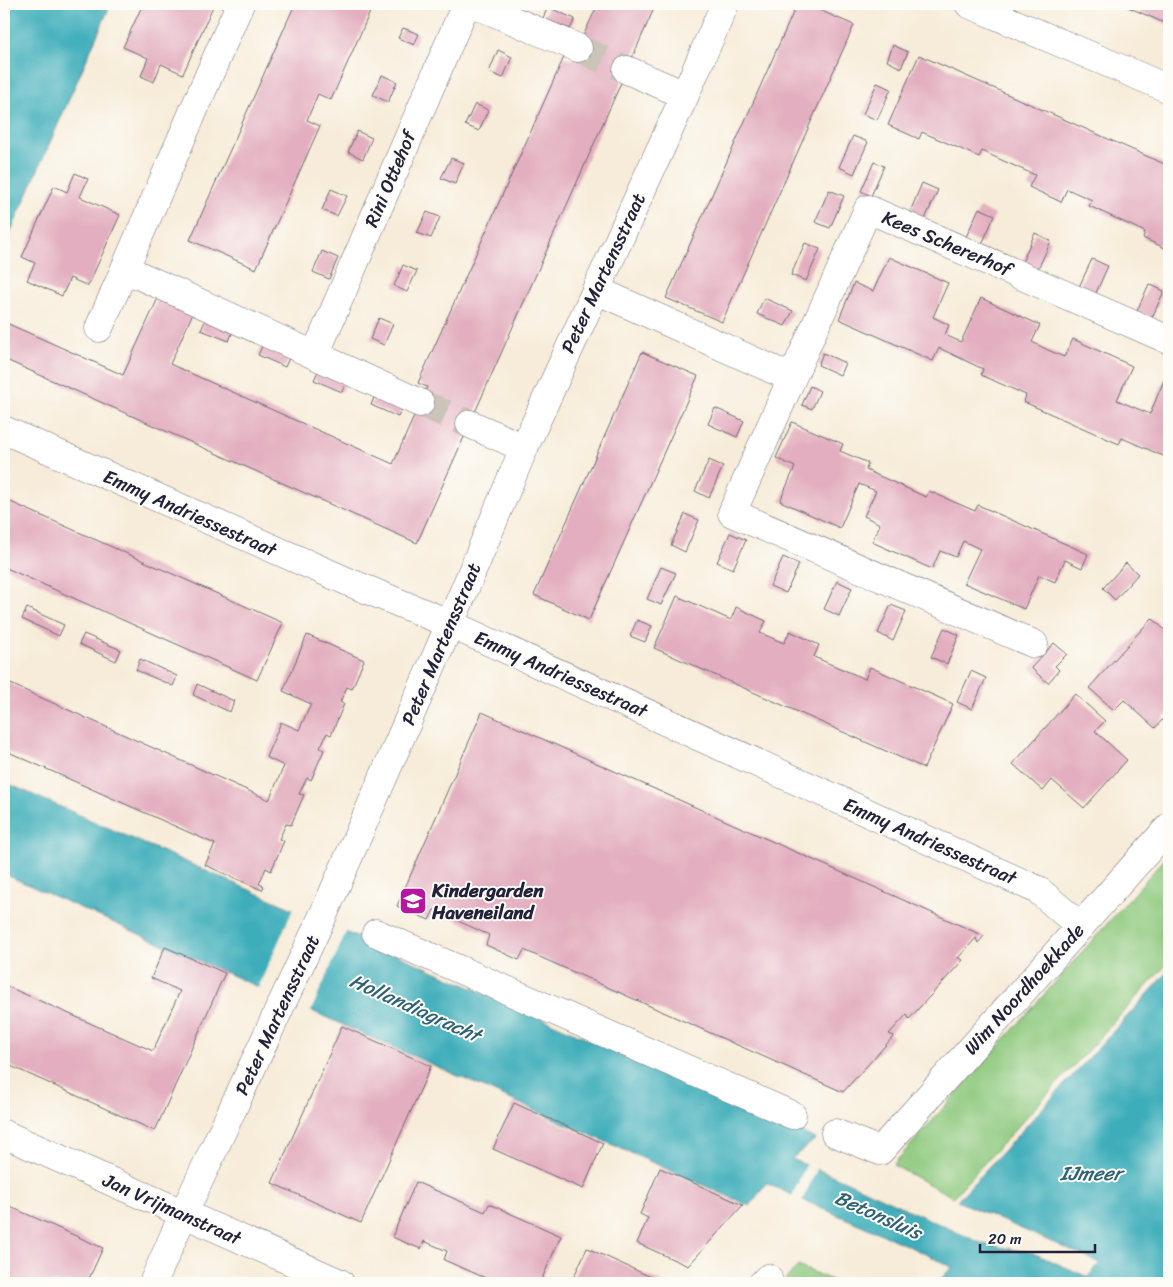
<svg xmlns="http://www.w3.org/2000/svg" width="1173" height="1287" font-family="Sriracha,sans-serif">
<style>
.green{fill:#8ec97e;stroke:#58765c}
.water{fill:#3dadba;stroke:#30687a}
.pier{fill:#f7ecd9}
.building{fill:#e3afc0}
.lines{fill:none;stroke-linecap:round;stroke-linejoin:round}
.street-tunnel{stroke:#ccc4b9;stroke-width:28;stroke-dasharray:28 14;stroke-linecap:butt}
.street-casing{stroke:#6d6972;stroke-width:29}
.street{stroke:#fff;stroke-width:28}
.labels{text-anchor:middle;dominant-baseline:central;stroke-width:4;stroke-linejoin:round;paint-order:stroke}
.street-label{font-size:19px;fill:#22223b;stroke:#fdfcf7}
.poi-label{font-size:19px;font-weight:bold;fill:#22223b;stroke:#fdfcf7;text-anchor:start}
.water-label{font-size:20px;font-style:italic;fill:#2e6174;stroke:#fdfcf7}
</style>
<rect width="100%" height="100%" fill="#fdfcf7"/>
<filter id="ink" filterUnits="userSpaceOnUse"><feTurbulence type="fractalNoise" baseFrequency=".02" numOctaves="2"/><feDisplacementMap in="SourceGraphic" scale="10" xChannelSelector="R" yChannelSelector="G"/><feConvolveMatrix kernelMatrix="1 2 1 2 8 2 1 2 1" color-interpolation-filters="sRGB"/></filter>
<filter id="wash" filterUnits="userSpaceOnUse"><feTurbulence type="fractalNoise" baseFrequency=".0096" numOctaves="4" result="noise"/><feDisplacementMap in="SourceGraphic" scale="20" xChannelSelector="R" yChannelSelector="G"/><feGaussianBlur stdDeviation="1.12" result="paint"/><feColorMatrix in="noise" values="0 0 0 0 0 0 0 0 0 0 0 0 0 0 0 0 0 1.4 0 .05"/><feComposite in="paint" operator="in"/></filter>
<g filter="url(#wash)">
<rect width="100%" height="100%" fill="#f7ecd9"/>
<g class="green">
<polygon points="1169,854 1169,962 953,1197 893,1165"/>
<polygon points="798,1266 839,1283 782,1283"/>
</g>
<g class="water">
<polygon points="4,4 111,4 4,247"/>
<path d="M4,782L816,1139L791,1159L834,1176L983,1244L1033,1253L1088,1277L1100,1263L957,1201L1169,971V1283H937L952,1267C891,1236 827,1212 766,1183L750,1206L4,874Z"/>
</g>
<g class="pier">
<polygon points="294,907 347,930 310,1013 257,990"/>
<polygon points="807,1163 818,1167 801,1203 791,1198"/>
</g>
<g id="blocks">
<g class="building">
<polygon points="143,4 214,4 183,74 161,64 154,82 141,76 148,58 123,47"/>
<polygon points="295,4 350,4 370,12 331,100 318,94 307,120 320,126 256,269 190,240"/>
<polygon points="598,4 656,4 417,543 4,359 4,322 123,375 158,298 193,313 170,364 393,464 427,387 418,383 527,140 564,57 572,60"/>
<polygon points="797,4 805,4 854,25 722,322 666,298"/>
<polygon points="1121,4 1169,4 1169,25 1160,21"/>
<polygon points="548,7 575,19 570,29 543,18"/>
<polygon points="403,28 419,34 414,45 398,38"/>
<polygon points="893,45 908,52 901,68 887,61"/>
<polygon points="498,50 512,57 503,78 489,72"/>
<polygon points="919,55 1169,166 1169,250 1143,238 1145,232 1089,206 1092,200 1067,189 1061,202 1029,187 1035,175 1008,163 982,151 979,157 922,132 919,139 888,125"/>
<polygon points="382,75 397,82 388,102 373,95"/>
<polygon points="877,83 891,89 877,120 863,114"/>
<polygon points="475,104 488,110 479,131 465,125"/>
<polygon points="357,131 372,138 363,159 348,152"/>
<polygon points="853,136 868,142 854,174 839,167"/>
<polygon points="451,158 464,163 455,184 441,178"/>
<polygon points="874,162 884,166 871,196 861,191"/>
<polygon points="75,173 88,179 80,197 120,215 88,286 70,278 62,296 27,280 35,263 22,257 54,186 67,192"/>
<polygon points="922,183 938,190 925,219 910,212"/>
<polygon points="331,189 347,196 337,216 322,210"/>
<polygon points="829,190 844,196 830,228 815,222"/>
<polygon points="979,208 995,215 982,244 966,237"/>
<polygon points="427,212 440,217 431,238 417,233"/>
<polygon points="1035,233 1051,241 1038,269 1022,262"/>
<polygon points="805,243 820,249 806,281 791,275"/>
<polygon points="322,251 338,258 329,279 313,272"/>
<polygon points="889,257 948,283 933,317 949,325 945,335 961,342 981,298 1040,325 1032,342 1048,350 1064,357 1073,339 1132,366 1117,400 1150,414 1164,380 1169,382 1168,458 1122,438 1119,444 1024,402 1026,395 981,375 983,369 939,348 933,361 839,319 854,283 873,291"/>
<polygon points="1092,259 1108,266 1095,295 1079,287"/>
<polygon points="403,265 417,271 407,292 394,286"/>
<polygon points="1149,284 1164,291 1151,320 1136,313"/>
<polygon points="764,298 793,311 785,326 757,314"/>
<polygon points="379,318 393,324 384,345 370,339"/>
<polygon points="206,319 233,331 229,341 201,330"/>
<polygon points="263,344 290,356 285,367 258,355"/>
<polygon points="642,352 698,376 589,620 534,595"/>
<polygon points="823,353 845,363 840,375 818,365"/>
<polygon points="319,369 346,382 342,392 314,380"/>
<polygon points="810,386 820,391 812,409 802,405"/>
<polygon points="375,395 403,407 398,417 371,405"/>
<polygon points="715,408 744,421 737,437 708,424"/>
<polygon points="792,422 843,444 840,451 868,463 866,470 926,497 929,491 975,511 978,505 1088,554 1082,568 1065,560 1055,582 1039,575 1024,609 964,583 980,549 963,541 956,557 940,551 932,569 872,542 880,524 864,516 876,491 859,484 840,528 780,501 795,467 776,458"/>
<polygon points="709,460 723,466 709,498 695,491"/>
<polygon points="4,499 283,623 257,680 4,567"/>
<polygon points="685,514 699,520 685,552 671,545"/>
<polygon points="730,533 746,540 733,569 717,562"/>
<polygon points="783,557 799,564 786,593 770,586"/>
<polygon points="1126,563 1138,574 1115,600 1103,588"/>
<polygon points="661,567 676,573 661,605 647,599"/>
<polygon points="837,581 852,588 839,616 824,609"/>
<polygon points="677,596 731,620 736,607 766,621 760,633 784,643 790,631 819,645 814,657 865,679 870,667 953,704 924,768 654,648"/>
<polygon points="891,605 906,611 893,641 878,633"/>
<polygon points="27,608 64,625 59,636 22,619"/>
<polygon points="1152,618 1169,634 1169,649 1168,651 1169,653 1169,712 1155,728 1124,700 1114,710 1089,688"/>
<polygon points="637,620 652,626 645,642 630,636"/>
<polygon points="944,628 959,635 947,664 931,657"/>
<polygon points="84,634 121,650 116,661 79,644"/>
<polygon points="307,635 364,660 352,689 347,687 340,702 344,704 331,735 327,733 320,748 324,750 311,780 307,778 299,794 304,795 291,825 286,824 279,839 284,841 271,871 266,868 259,884 264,886 262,890 205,865 215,844 4,750 4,681 269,800 284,766 266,757 279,727 281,722 299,730 311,704 283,691"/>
<polygon points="1054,643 1067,654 1055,666 1059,670 1048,683 1031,668"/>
<polygon points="140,659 177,676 173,686 136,670"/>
<polygon points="971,671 986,678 972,709 957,702"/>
<polygon points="197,684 234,701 230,712 193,695"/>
<polygon points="1075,694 1105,721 1095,731 1127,760 1084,808 1052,780 1043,791 1013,764"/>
<polygon points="482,712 984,936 978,943 976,938 958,958 963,960 909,1019 907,1014 889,1034 894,1036 843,1092 524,950 519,960 486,945 489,935 434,910 429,920 397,906"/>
<polygon points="165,947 225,973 155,1131 4,1063 4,985 153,1051 180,991 151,978"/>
<polygon points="342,1026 431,1066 361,1223 272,1183"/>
<polygon points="514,1103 603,1143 583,1189 493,1149"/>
<polygon points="660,1168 743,1205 688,1266 637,1243 648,1218 640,1214"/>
<polygon points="416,1182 485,1212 489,1204 561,1236 540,1283 497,1283 444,1260 447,1251 424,1241 421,1249 392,1237"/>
<polygon points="4,1204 103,1248 87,1283 13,1283 4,1279"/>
<polygon points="587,1248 662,1282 661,1283 571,1283"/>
</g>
</g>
</g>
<g filter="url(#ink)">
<use href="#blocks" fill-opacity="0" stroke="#6d6972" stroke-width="1"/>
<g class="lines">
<g class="street-tunnel">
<polyline points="578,48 627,70"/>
<polyline points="420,403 470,424"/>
</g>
<g class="street-casing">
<g id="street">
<polyline points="474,4 578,48"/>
<polyline points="969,4 1169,89"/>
<polyline points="627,70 685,95"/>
<polyline points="125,269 420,403"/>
<polyline points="596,290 792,378 732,513 1034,644"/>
<polyline points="99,328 240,4"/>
<polyline points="315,355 466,4"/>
<polyline points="792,378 868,209 1169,340"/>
<polyline points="470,424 524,448"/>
<polyline points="4,430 351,583 450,624 1038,890 1080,926"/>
<polyline points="376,933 792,1115"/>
<polyline points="835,1133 880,1151 1169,827"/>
<polyline points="4,1134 340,1283"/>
<polyline points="153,1283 183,1215 326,909 450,624 524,448 685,95 725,4"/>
<polyline points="763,1283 768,1278"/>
</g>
</g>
<use href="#street" class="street"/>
</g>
</g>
<defs>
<g id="school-square" transform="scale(1.4375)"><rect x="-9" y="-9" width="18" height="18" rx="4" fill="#b5179e" stroke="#fdfcf7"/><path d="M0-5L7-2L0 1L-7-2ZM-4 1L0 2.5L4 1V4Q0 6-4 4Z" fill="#fff"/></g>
</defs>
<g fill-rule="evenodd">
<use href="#school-square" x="413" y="901"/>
</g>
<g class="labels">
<g class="street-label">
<text transform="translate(390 179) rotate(-67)">Rini Ottehof</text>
<text transform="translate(947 243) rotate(23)">Kees Schererhof</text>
<text transform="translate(603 273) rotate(-65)">Peter Martensstraat</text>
<text transform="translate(190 513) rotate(24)">Emmy Andriessestraat</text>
<text transform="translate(441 644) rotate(-67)">Peter Martensstraat</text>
<text transform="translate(561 674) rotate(24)">Emmy Andriessestraat</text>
<text transform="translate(930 841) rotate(24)">Emmy Andriessestraat</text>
<text transform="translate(1024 989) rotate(-48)">Wim Noordhoekkade</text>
<text transform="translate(277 1015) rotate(-65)">Peter Martensstraat</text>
<text transform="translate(172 1209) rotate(24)">Jan Vrijmanstraat</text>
</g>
<g class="poi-label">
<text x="432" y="890">Kindergarden<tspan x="432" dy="22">Haveneiland</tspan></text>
</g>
<g class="water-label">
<text transform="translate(415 1008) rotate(24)">Hollandiagracht</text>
<text x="1091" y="1173">IJmeer</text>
<text transform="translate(878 1215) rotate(24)">Betonsluis</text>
</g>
</g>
<rect width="1173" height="1287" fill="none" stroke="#fdfcf7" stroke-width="20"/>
<path d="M980 1244v8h115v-8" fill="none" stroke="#22223b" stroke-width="2.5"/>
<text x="988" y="1244" font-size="15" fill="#22223b" stroke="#fdfcf7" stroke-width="4" paint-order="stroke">20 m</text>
</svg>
